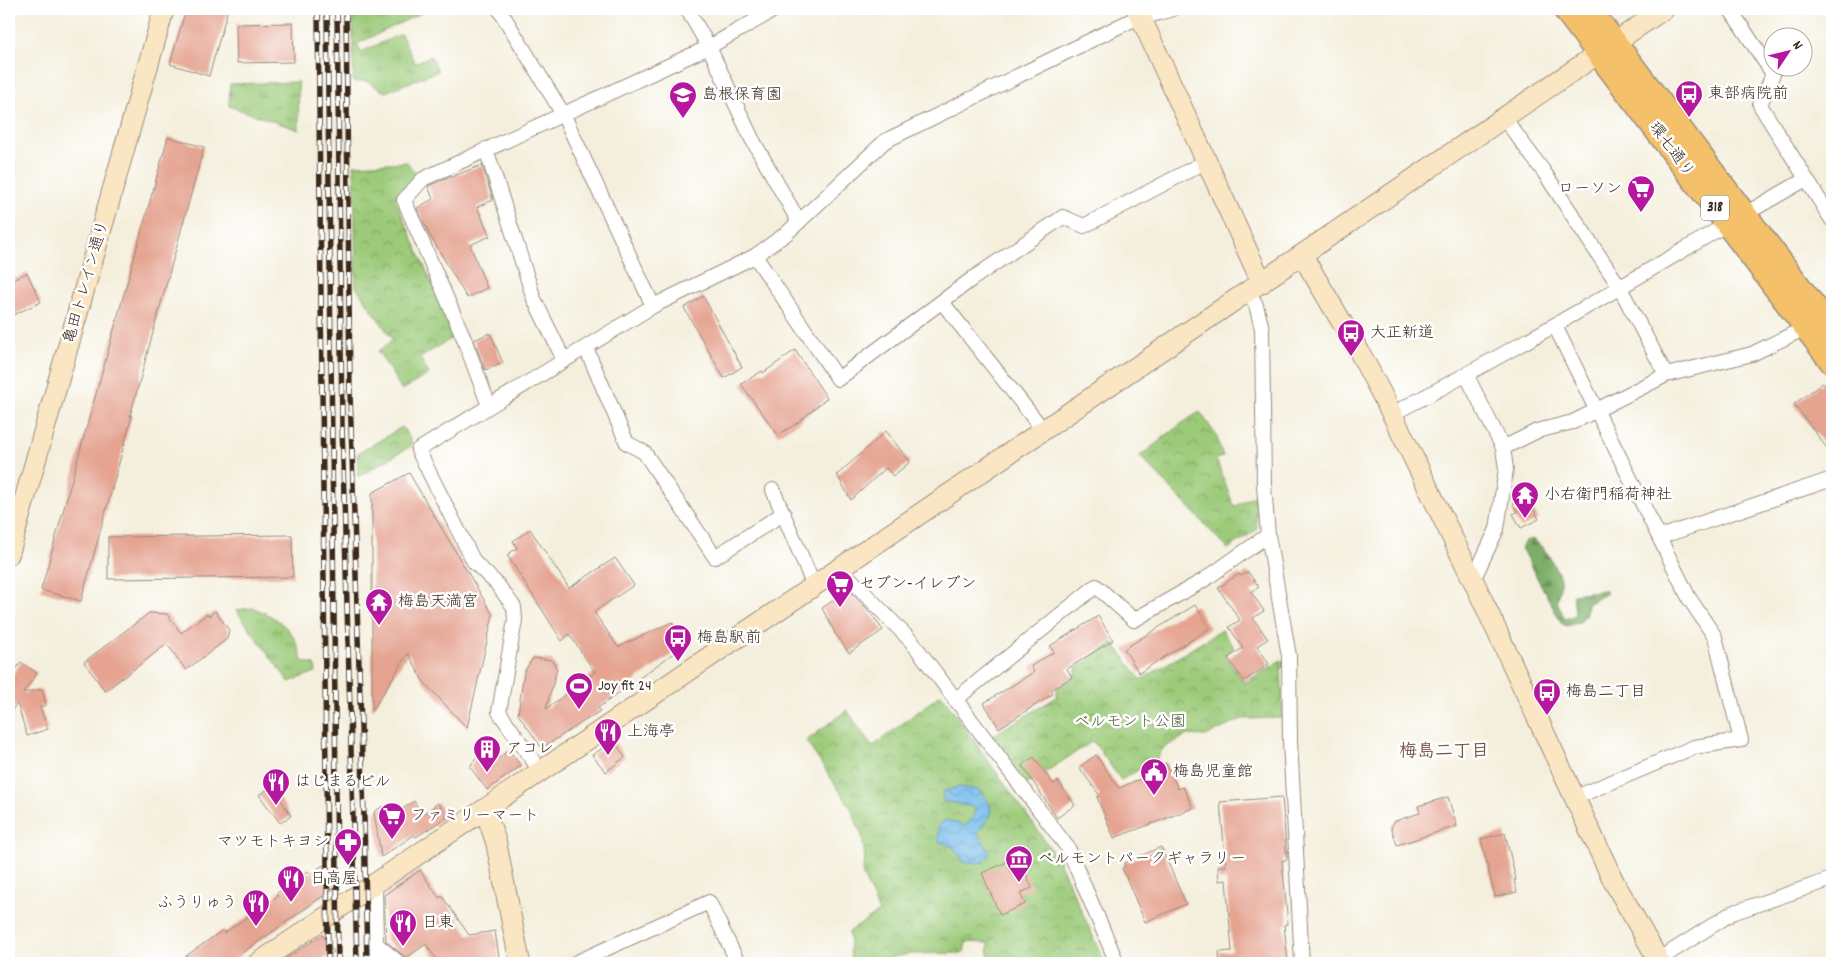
<svg xmlns="http://www.w3.org/2000/svg" width="1841" height="972" font-family="Dekko,'Klee One',sans-serif">
<style>
.grass{fill:url(#grass-tufts);stroke:#6b7a4b}
.forest{fill:url(#forest-firs);stroke:#5c6c43}
.park{fill:url(#park-crowns);stroke:#6b7a4b}
.water{fill:url(#water-waves);stroke:#587386}
.building{fill:#e5a390}
.lines{fill:none;stroke-linecap:round;stroke-linejoin:round}
.street-casing{stroke:#988c7e;stroke-width:16}
.secondary-casing{stroke:#988c7e;stroke-width:22}
.primary-casing{stroke:#988c7e;stroke-width:25}
.street{stroke:#fff;stroke-width:14}
.secondary{stroke:#fbe6c3;stroke-width:20}
.primary{stroke:#f4c16a;stroke-width:22}
.rail-casing{stroke:#3b2a1e;stroke-width:5.5}
.rail{stroke:#fff;stroke-width:4;stroke-dasharray:11;stroke-linecap:butt}
.labels{text-anchor:middle;dominant-baseline:central;stroke-width:5;stroke-linejoin:round;paint-order:stroke}
.shield{fill:#fff;stroke:#766a62;stroke-width:1}
.shield-label{font-size:15px;font-weight:bold;fill:#3b2a1e}
.poi-label{font-size:16px;fill:#3b2a1e;stroke:#fff;text-anchor:start}
.street-label{font-size:16px;fill:#3b2a1e;stroke:#fff}
.park-label{font-size:16px;fill:#585a39;stroke:#fff}
.neighbourhood-label{font-size:18px;font-weight:bold;fill:#765446;stroke:#fff}
</style>
<defs>
<pattern id="grass-tufts" width="24" height="20" patternUnits="userSpaceOnUse" patternTransform="scale(1.25)"><rect width="24" height="20" fill="#9bca78"/><path d="M3 7l-1-3M5 7V3M7 7l1-3M15 17l-1-3M17 17v-4M19 17l1-3" fill="none" stroke="#80a462"/></pattern>
<pattern id="forest-firs" width="22" height="20" patternUnits="userSpaceOnUse" patternTransform="scale(1.25)"><rect width="22" height="20" fill="#7cae68"/><path d="M5 1l3.5 6h-7zM16 11l3.5 6h-7z" fill="#678e55"/></pattern>
<pattern id="park-crowns" width="20" height="18" patternUnits="userSpaceOnUse" patternTransform="scale(1.25)"><rect width="20" height="18" fill="#9bca78"/><path d="M2 6a3 3 0 1 1 6 0M12 15a3 3 0 1 1 6 0" fill="none" stroke="#80a462"/></pattern>
<pattern id="water-waves" width="16" height="10" patternUnits="userSpaceOnUse" patternTransform="scale(1.25)"><rect width="16" height="10" fill="#75bced"/><path d="M0 5q4-4 8 0t8 0" fill="none" stroke="#6199bf"/></pattern>
</defs>
<rect width="100%" height="100%" fill="#fff"/>
<filter id="ink" filterUnits="userSpaceOnUse"><feTurbulence type="fractalNoise" baseFrequency=".02" numOctaves="2"/><feDisplacementMap in="SourceGraphic" scale="10" xChannelSelector="R" yChannelSelector="G"/><feConvolveMatrix kernelMatrix="1 2 1 2 8 2 1 2 1" color-interpolation-filters="sRGB"/></filter>
<filter id="wash" filterUnits="userSpaceOnUse"><feTurbulence type="fractalNoise" baseFrequency=".0096" numOctaves="4" result="noise"/><feDisplacementMap in="SourceGraphic" scale="20" xChannelSelector="R" yChannelSelector="G"/><feGaussianBlur stdDeviation="1.12" result="paint"/><feColorMatrix in="noise" values="0 0 0 0 0 0 0 0 0 0 0 0 0 0 0 0 0 1.4 0 .05"/><feComposite in="paint" operator="in"/></filter>
<g filter="url(#wash)">
<rect width="100%" height="100%" fill="#f4efdd"/>
<g class="grass">
<polygon points="353,9 429,9 357,44 361,52 401,34 415,63 431,56 438,71 385,92 366,81 353,82"/>
<polygon points="298,82 299,130 229,106 230,84"/>
<path d="M253,608C280,618 297,632 302,661L315,665L316,672L289,682L236,610Z"/>
</g>
<polygon class="forest" points="1534,539 1548,554 1558,573 1561,582 1557,601 1565,619 1575,615 1573,594 1604,590 1607,593 1587,604 1586,614 1580,622 1567,626 1562,624 1521,548 1525,541"/>
<g class="park">
<polygon points="407,162 417,176 395,199 455,336 420,358 429,374 402,390 378,351 393,340 356,287 354,165"/>
<path d="M1200,412L1216,435L1223,456L1216,459L1234,507L1255,495L1257,529L1228,549L1140,456C1159,442 1181,422 1200,412Z"/>
<polygon points="402,427 411,440 411,446 358,477 357,454"/>
<polygon points="1222,630 1234,647 1225,655 1244,683 1281,660 1283,718 1242,719 1206,736 1187,735 1163,748 1157,759 1121,780 1093,741 1026,785 990,737 1057,697 1057,688 1075,677 1077,667 1113,642 1141,680"/>
<polygon points="941,694 1058,859 1105,963 1023,963 988,959 989,943 966,942 964,953 909,954 863,963 851,963 849,932 879,912 862,873 865,858 862,836 851,808 806,741 847,710 872,747"/>
</g>
<path class="water" d="M960,787L979,790L990,804L991,815C968,844 981,828 990,855L982,863L964,862L953,847L939,842L938,826L945,820L966,826L975,815L974,807L944,801L942,795L944,791Z"/>
<g id="blocks">
<g class="building">
<polygon points="186,9 228,9 209,76 170,64"/>
<polygon points="293,23 294,62 237,63 236,24"/>
<polygon points="168,137 204,147 130,416 132,416 81,601 41,590"/>
<polygon points="482,165 493,200 477,207 490,236 470,245 487,288 467,298 431,237 417,208 433,199 428,186"/>
<polygon points="27,273 41,302 9,317 9,281"/>
<polygon points="703,296 742,367 724,378 684,308"/>
<polygon points="490,333 503,363 485,370 474,340"/>
<polygon points="795,350 827,398 797,423 778,435 741,384 762,371 763,373"/>
<polygon points="1823,383 1832,396 1832,455 1794,404"/>
<polygon points="886,431 910,462 893,476 886,468 851,500 837,475"/>
<polygon points="409,473 493,615 467,728 423,681 408,653 372,711 372,493"/>
<polygon points="1523,499 1528,507 1531,505 1539,519 1521,528 1513,514 1517,512 1513,504"/>
<polygon points="530,529 569,588 615,558 634,585 594,612 618,647 672,622 686,644 598,708 600,711 542,748 518,714 524,672 533,658 552,660 557,669 546,709 595,672 569,634 562,641 507,555 517,548 513,541"/>
<polygon points="292,535 293,577 108,579 108,537"/>
<polygon points="1248,572 1259,587 1251,592 1264,611 1253,618 1268,639 1257,646 1269,664 1244,681 1228,658 1243,648 1229,627 1240,620 1218,588 1239,574 1241,576"/>
<polygon points="849,590 868,610 883,630 849,653 835,633 822,608"/>
<polygon points="1195,605 1210,628 1139,673 1124,649"/>
<polygon points="215,611 229,630 227,639 186,670 167,644 105,691 84,662 149,613 167,614 181,633 207,614 209,616"/>
<polygon points="1098,616 1113,640 1067,669 1072,677 1051,690 1053,694 999,728 984,703 1034,672 1031,666 1054,652 1050,646"/>
<polygon points="21,662 37,673 23,693 42,689 46,705 40,707 48,729 27,736 18,706 16,704 9,715 9,680"/>
<polygon points="614,741 625,757 606,772 592,755"/>
<polygon points="481,749 492,763 509,750 521,766 487,790 470,767"/>
<polygon points="1096,755 1119,788 1149,775 1148,771 1166,763 1178,789 1183,787 1193,808 1114,838 1097,797 1100,796 1079,767"/>
<polygon points="1034,757 1053,784 1058,781 1075,805 1057,818 1022,765"/>
<polygon points="272,786 291,816 280,823 259,795"/>
<polygon points="1282,797 1287,860 1282,860 1288,924 1284,925 1288,963 1220,963 1219,952 1232,951 1226,880 1219,881 1218,866 1226,866 1220,802"/>
<polygon points="1448,797 1457,826 1397,845 1391,827 1395,821 1420,813 1418,806"/>
<polygon points="414,801 422,815 438,803 447,817 416,837 414,835 381,857 374,812 383,806 385,809 388,806 394,815"/>
<polygon points="1505,833 1516,880 1514,880 1517,892 1495,897 1481,839"/>
<polygon points="1161,847 1186,904 1145,922 1122,868 1125,866 1124,863"/>
<polygon points="1007,862 1013,876 1025,871 1032,888 1020,893 1025,904 1000,915 982,873"/>
<polygon points="323,865 337,886 248,949 227,963 176,963 223,930 224,933 278,896 276,894 308,871 310,874"/>
<polygon points="420,870 439,898 442,896 469,935 495,931 500,963 480,963 476,959 469,963 439,963 426,944 406,958 386,941 384,895"/>
<polygon points="322,935 334,952 319,963 279,963"/>
</g>
</g>
</g>
<g filter="url(#ink)">
<use href="#blocks" fill-opacity="0" stroke="#988c7e" stroke-width="1"/>
<g class="lines">
<g class="street-casing">
<g id="street">
<polyline points="499,9 563,114 653,306"/>
<polyline points="687,9 709,47 752,139 799,222"/>
<polyline points="1730,9 1773,74 1760,105 1832,220"/>
<polyline points="1504,118 1544,172 1619,286 1666,375"/>
<polyline points="486,149 534,299 564,360"/>
<polyline points="1745,214 1806,179"/>
<polyline points="755,256 838,379 972,279 1063,217 1084,226 1207,161"/>
<polyline points="1249,292 1256,305 1262,329 1264,485 1268,535 1289,656 1290,741 1302,963"/>
<polyline points="942,302 1044,431"/>
<polyline points="1555,326 1689,598 1715,637 1741,740 1694,747 1574,798"/>
<polyline points="586,348 627,443 644,452 715,557 784,513"/>
<polyline points="1467,376 1503,448 1506,469 1497,529 1473,580"/>
<polyline points="489,406 463,336 404,200 423,179 709,47 776,9"/>
<path d="M1392,414C1506,355 1617,290 1727,224"/>
<polyline points="1503,448 1537,431 1573,422 1666,375 1752,354 1805,328"/>
<polyline points="773,490 814,586"/>
<polyline points="1660,537 1832,479"/>
<polyline points="840,568 912,642 1068,848 1117,963"/>
<polyline points="955,700 1096,586 1134,620 1204,580 1268,535"/>
<polyline points="541,772 499,712 515,620 514,607 497,584 474,562 418,450 653,306 755,256 787,233 885,141 1130,21 1173,9"/>
<polyline points="375,884 376,944 399,963"/>
<polyline points="376,944 376,963"/>
<polyline points="1658,960 1732,913 1832,879"/>
<polyline points="575,963 709,902 738,963"/>
</g>
</g>
<g class="secondary-casing">
<g id="secondary">
<polyline points="1137,9 1262,283"/>
<polyline points="1302,255 1360,353 1392,414 1473,580 1614,882 1660,963"/>
<polyline points="9,554 164,9"/>
<polyline points="485,810 496,842 520,963"/>
<polyline points="258,963 1664,9"/>
</g>
</g>
<g class="primary-casing">
<g id="primary">
<polyline points="1564,9 1832,363"/>
<polyline points="1590,9 1832,329"/>
</g>
</g>
<use href="#street" class="street"/>
<use href="#secondary" class="secondary"/>
<use href="#primary" class="primary"/>
<g class="rail-casing">
<g id="rail">
<polyline points="318,9 328,963"/>
<polyline points="327,9 338,963"/>
<polyline points="337,9 342,425 357,963"/>
<polyline points="346,9 350,394 364,817 367,963"/>
</g>
</g>
<use href="#rail" class="rail"/>
</g>
</g>
<defs>
<g id="bus-pin" transform="scale(1.4375)"><path d="M0 17L-7.5 6A9.5 9.5 0 1 1 7.5 6Z" fill="#b5179e" stroke="#fff"/><path d="M-5-6H5V4H4V6H2V4H-2V6H-4V4H-5ZM-3.5-4V0h7V-4ZM-3.5 1.2v1.5H-2V1.2ZM2 1.2v1.5H3.5V1.2Z" fill="#fff"/></g>
<g id="school-pin" transform="scale(1.4375)"><path d="M0 17L-7.5 6A9.5 9.5 0 1 1 7.5 6Z" fill="#b5179e" stroke="#fff"/><path d="M0-5L7-2L0 1L-7-2ZM-4 1L0 2.5L4 1V4Q0 6-4 4Z" fill="#fff"/></g>
<g id="supermarket-pin" transform="scale(1.4375)"><path d="M0 17L-7.5 6A9.5 9.5 0 1 1 7.5 6Z" fill="#b5179e" stroke="#fff"/><path d="M-6-5.5h2.5l.6 2H6L4.5 2H-2.5L-4.4-4H-6ZM-1.5 3.2a1.3 1.3 0 1 0 .1 0ZM3 3.2a1.3 1.3 0 1 0 .1 0Z" fill="#fff"/></g>
<g id="temple-pin" transform="scale(1.4375)"><path d="M0 17L-7.5 6A9.5 9.5 0 1 1 7.5 6Z" fill="#b5179e" stroke="#fff"/><path d="M0-6L5-2H3V0L6.5 2.5H4V6H1.5V3h-3V6H-4V2.5H-6.5L-3 0V-2H-5Z" fill="#fff"/></g>
<g id="stadium-pin" transform="scale(1.4375)"><path d="M0 17L-7.5 6A9.5 9.5 0 1 1 7.5 6Z" fill="#b5179e" stroke="#fff"/><path d="M0-5a6.5 5 0 1 0 0 10a6.5 5 0 1 0 0-10ZM-3.5-1.8h7v3.6h-7Z" fill="#fff"/></g>
<g id="restaurant-pin" transform="scale(1.4375)"><path d="M0 17L-7.5 6A9.5 9.5 0 1 1 7.5 6Z" fill="#b5179e" stroke="#fff"/><path d="M-5-6h1v4h1v-4h1v4h1v-4h1v5L-1.5 .5V6h-2V.5L-5-1ZM5-6V6H3V1.5H1.5Q1.5-4 5-6Z" fill="#fff"/></g>
<g id="building-pin" transform="scale(1.4375)"><path d="M0 17L-7.5 6A9.5 9.5 0 1 1 7.5 6Z" fill="#b5179e" stroke="#fff"/><path d="M-4-6H4V6H1V3H-1V6H-4ZM-2.5-4.3h1.7v1.8h-1.7ZM.8-4.3h1.7v1.8H.8ZM-2.5-1h1.7V.8h-1.7ZM.8-1h1.7V.8H.8Z" fill="#fff"/></g>
<g id="civic-pin" transform="scale(1.4375)"><path d="M0 17L-7.5 6A9.5 9.5 0 1 1 7.5 6Z" fill="#b5179e" stroke="#fff"/><path d="M-.6-6.5H3V-4.5H.6V-3L4-1V1h2V6H-6V1h2V-1L-.6-3ZM-1.2 2.5V6h2.4V2.5Z" fill="#fff"/></g>
<g id="pharmacy-pin" transform="scale(1.4375)"><path d="M0 17L-7.5 6A9.5 9.5 0 1 1 7.5 6Z" fill="#b5179e" stroke="#fff"/><path d="M-2-6h4v4h4v4h-4v4h-4v-4h-4v-4h4Z" fill="#fff"/></g>
<g id="museum-pin" transform="scale(1.4375)"><path d="M0 17L-7.5 6A9.5 9.5 0 1 1 7.5 6Z" fill="#b5179e" stroke="#fff"/><path d="M0-6L6-3V-2H-6V-3ZM-5-1h2V3h-2ZM-1-1h2V3h-2ZM3-1h2V3H3ZM-6 4H6V6H-6Z" fill="#fff"/></g>
</defs>
<g fill-rule="evenodd">
<use href="#bus-pin" x="1689" y="94"/>
<use href="#school-pin" x="683" y="95"/>
<use href="#supermarket-pin" x="1641" y="189"/>
<use href="#bus-pin" x="1351" y="333"/>
<use href="#temple-pin" x="1525" y="495"/>
<use href="#supermarket-pin" x="840" y="584"/>
<use href="#temple-pin" x="379" y="602"/>
<use href="#bus-pin" x="678" y="638"/>
<use href="#stadium-pin" x="579" y="686"/>
<use href="#bus-pin" x="1547" y="692"/>
<use href="#restaurant-pin" x="608" y="732"/>
<use href="#building-pin" x="487" y="749"/>
<use href="#civic-pin" x="1154" y="772"/>
<use href="#restaurant-pin" x="276" y="782"/>
<use href="#supermarket-pin" x="392" y="816"/>
<use href="#pharmacy-pin" x="348" y="842"/>
<use href="#museum-pin" x="1019" y="859"/>
<use href="#restaurant-pin" x="291" y="879"/>
<use href="#restaurant-pin" x="256" y="903"/>
<use href="#restaurant-pin" x="403" y="923"/>
</g>
<g class="labels">
<rect class="shield" x="1701" y="195.5" width="28" height="25" rx="4"/>
<g class="shield-label">
<text x="1715" y="208">318</text>
</g>
<g class="poi-label">
<text x="1708" y="94">東部病院前</text>
<text x="702" y="95">島根保育園</text>
<text x="1622" y="189" text-anchor="end">ローソン</text>
<text x="1370" y="333">大正新道</text>
<text x="1544" y="495">小右衛門稲荷神社</text>
<text x="859" y="584">セブン-イレブン</text>
<text x="398" y="602">梅島天満宮</text>
<text x="697" y="638">梅島駅前</text>
<text x="598" y="686">Joy fit 24</text>
<text x="1566" y="692">梅島二丁目</text>
<text x="627" y="732">上海亭</text>
<text x="506" y="749">アコレ</text>
<text x="1173" y="772">梅島児童館</text>
<text x="295" y="782">はじまるビル</text>
<text x="411" y="816">ファミリーマート</text>
<text x="329" y="842" text-anchor="end">マツモトキヨシ</text>
<text x="1038" y="859">ベルモントパークギャラリー</text>
<text x="310" y="879">日高屋</text>
<text x="237" y="903" text-anchor="end">ふうりゅう</text>
<text x="422" y="923">日東</text>
</g>
<g class="street-label">
<text transform="translate(1671 150) rotate(53)">環七通り</text>
<text transform="translate(87 282) rotate(-74)">亀田トレイン通り</text>
</g>
<g class="park-label">
<text x="1130" y="722">ベルモント公園</text>
</g>
<g class="neighbourhood-label">
<text x="1444" y="752">梅島二丁目</text>
</g>
</g>
<rect width="1841" height="972" fill="none" stroke="#fff" stroke-width="30"/>
<g transform="translate(1788 52) rotate(55)"><circle r="24" fill="#ffffff" stroke="#b1aaa5"/>
<path d="M0-4L9 19L0 12L-9 19Z" fill="#b5179e"/>
<text y="-8" font-size="14" font-weight="bold" text-anchor="middle" fill="#3b2a1e">N</text>
</g>
</svg>
